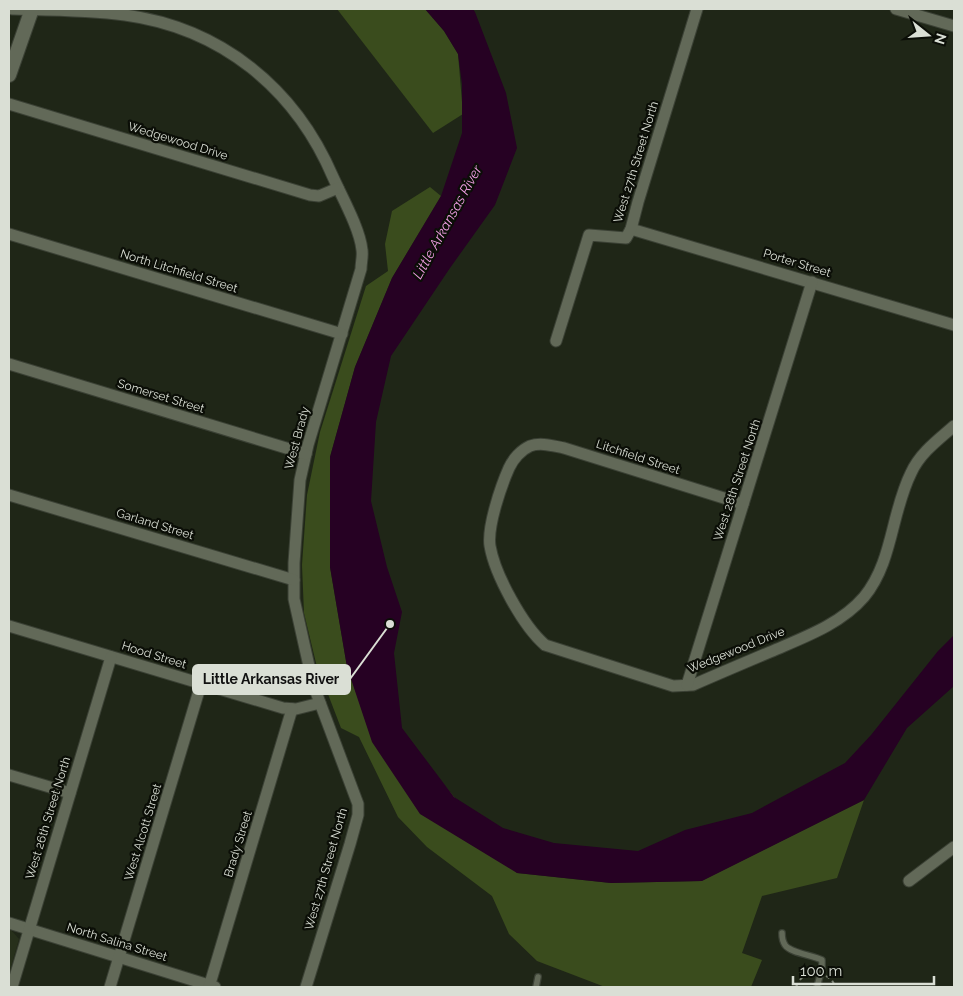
<svg xmlns="http://www.w3.org/2000/svg" width="963" height="996" font-family="Raleway,sans-serif">
<style>
.built{fill:#27301b}
.green{fill:#3a4c1d}
.water{fill:#260123}
.lines{fill:none;stroke-linecap:round;stroke-linejoin:round}
.service-casing{stroke:#3b4135;stroke-width:8}
.minor-casing{stroke:#3b4135;stroke-width:13}
.secondary-casing{stroke:#3b4135;stroke-width:16}
.path{stroke:#7d8376;stroke-width:2;stroke-dasharray:4 4;stroke-linecap:butt}
.service{stroke:#626958;stroke-width:5.5}
.minor{stroke:#626958;stroke-width:11}
.secondary{stroke:#626958;stroke-width:14}
.labels{text-anchor:middle;dominant-baseline:central;stroke-width:4.5;stroke-linejoin:round;paint-order:stroke}
.street-label{font-size:12px;fill:#dadfd5;stroke:#0b0e07}
.water-label{font-size:14px;font-style:italic;fill:#f19fe5;stroke:#0b0e07}
.leader{fill:none;stroke:#dadfd5;stroke-width:2}
.callout-dot{fill:#dadfd5;stroke:#0b0e07;stroke-width:2}
.callout{fill:#dadfd5;stroke:#dadfd5;stroke-width:2}
.callout-label{font-size:14px;text-anchor:middle;font-weight:bold;fill:#111}
</style>
<rect width="100%" height="100%" fill="#1f2617"/>
<polygon class="built" points="9,929 12,931 19,939 9,974"/>
<g class="green">
<polygon points="337,9 425,9 444,31 458,54 463,114 433,133"/>
<polygon points="430,187 441,196 392,278 355,367 330,457 330,567 347,667 517,873 611,883 701,881 864,800 837,878 762,896 742,953 762,960 751,987 605,987 537,961 509,934 492,896 427,847 398,817 359,737 341,728 316,663 304,613 302,565 307,495 320,432 366,286 388,271 385,244 392,211"/>
</g>
<polygon class="water" points="425,9 473,9 475,12 506,93 517,148 495,205 450,268 391,356 376,422 371,501 387,567 402,612 394,653 402,728 454,797 503,828 554,843 638,851 685,830 752,813 845,763 871,735 938,651 954,635 954,686 907,728 864,800 702,881 611,883 517,873 420,814 372,742 347,667 330,567 330,457 355,367 392,278 441,196 462,133 462,84 458,54 444,31"/>
<g class="lines">
<g class="service-casing">
<g id="service">
<path d="M782,933C782,937 783,942 785,945C790,953 813,955 822,960V968L817,987"/>
<polyline points="536,987 538,977"/>
</g>
</g>
<g class="minor-casing">
<g id="minor">
<path d="M12,9C49,10 87,10 125,15C221,28 295,88 333,177C342,197 360,229 362,250C363,256 361,263 361,269L308,445L300,480L294,563V599L313,684L358,804V815L350,844L306,987"/>
<polyline points="896,9 954,26"/>
<polyline points="9,104 310,195 319,196 338,188"/>
<polyline points="631,229 954,325"/>
<polyline points="9,234 342,334"/>
<polyline points="556,341 589,235 626,238 631,229 638,202 697,9"/>
<polyline points="9,364 306,454"/>
<polyline points="9,495 294,580"/>
<path d="M743,504L564,448C553,446 541,442 530,446C521,450 513,459 509,468C501,486 487,527 490,546C495,575 523,626 545,645L673,686L693,685C718,674 744,663 770,652C802,638 840,625 864,597C893,562 891,513 911,473C920,453 938,440 954,426"/>
<polyline points="9,626 283,708 296,709 320,703"/>
<polyline points="687,685 812,282"/>
<polyline points="9,775 70,793"/>
<polyline points="909,881 954,847"/>
<polyline points="9,923 215,987"/>
<polyline points="12,987 111,657"/>
<polyline points="110,987 201,684"/>
<polyline points="209,987 292,709"/>
</g>
</g>
<g class="secondary-casing">
<polyline id="secondary" points="9,75 32,9"/>
</g>
<g class="path">
<polyline points="826,976 831,979 836,987"/>
<path d="M796,987C800,978 805,973 815,973"/>
</g>
<use href="#service" class="service"/>
<use href="#minor" class="minor"/>
<use href="#secondary" class="secondary"/>
</g>
<g class="labels">
<g class="street-label">
<text transform="translate(178 141) rotate(17)">Wedgewood Drive</text>
<text transform="translate(636 162) rotate(-73)">West 27th Street North</text>
<text transform="translate(797 263) rotate(17)">Porter Street</text>
<text transform="translate(179 271) rotate(17)">North Litchfield Street</text>
<text transform="translate(161 396) rotate(17)">Somerset Street</text>
<text transform="translate(297 438) rotate(-75)">West Brady</text>
<text transform="translate(638 457) rotate(18)">Litchfield Street</text>
<text transform="translate(737 480) rotate(-72)">West 28th Street North</text>
<text transform="translate(155 524) rotate(17)">Garland Street</text>
<text transform="translate(736 650) rotate(-22)">Wedgewood Drive</text>
<text transform="translate(154 655) rotate(17)">Hood Street</text>
<text transform="translate(48 818) rotate(-73)">West 26th Street North</text>
<text transform="translate(143 832) rotate(-73)">West Alcott Street</text>
<text transform="translate(238 844) rotate(-73)">Brady Street</text>
<text transform="translate(326 869) rotate(-74)">West 27th Street North</text>
<text transform="translate(117 942) rotate(17)">North Salina Street</text>
</g>
<g class="water-label">
<text transform="translate(447 222) rotate(-61)">Little Arkansas River</text>
</g>
</g>
<path class="leader" d="M390 624L350 679"/>
<circle class="callout-dot" cx="390" cy="624" r="5"/>
<rect class="callout" x="193" y="665" width="157" height="29" rx="5"/>
<g class="callout-label">
<text x="271" y="684">Little Arkansas River</text>
</g>
<rect width="963" height="996" fill="none" stroke="#dadfd5" stroke-width="20"/>
<g transform="translate(928 35) rotate(107)" stroke="#0b0e07" stroke-width="4" paint-order="stroke">
<path d="M0-4L9 19L0 12L-9 19Z" fill="#dadfd5"/>
<text y="-8" font-size="14" font-weight="bold" text-anchor="middle" fill="#dadfd5">N</text>
</g>
<path d="M793 976v8h141v-8" fill="none" stroke="#dadfd5" stroke-width="2.5"/>
<text x="800" y="976" font-size="15" fill="#dadfd5" stroke="#0b0e07" stroke-width="4" paint-order="stroke">100 m</text>
</svg>
